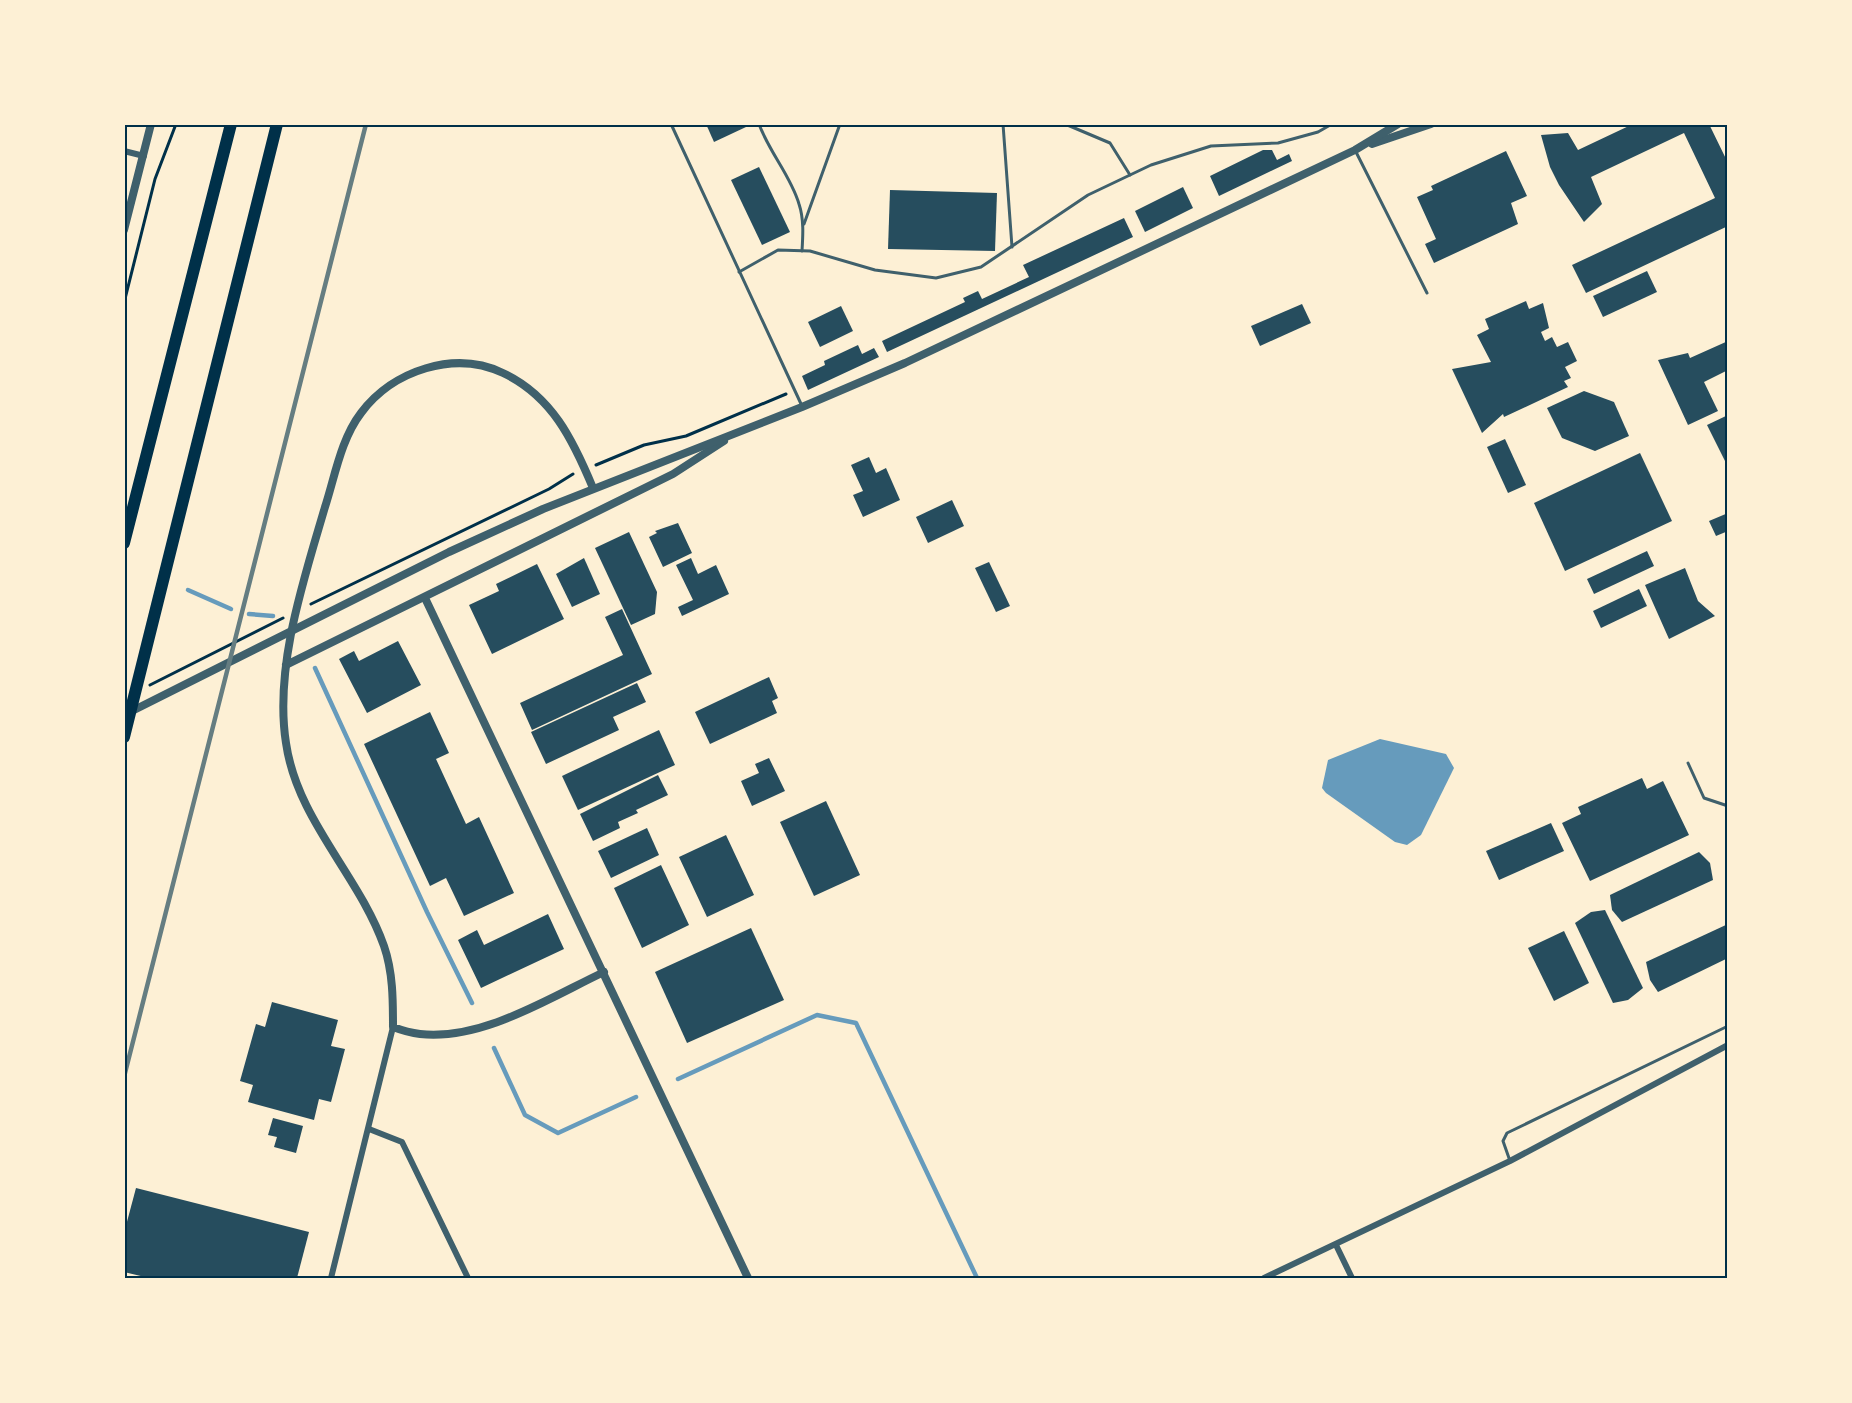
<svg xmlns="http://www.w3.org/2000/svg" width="1852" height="1403" font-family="'Asap Condensed',sans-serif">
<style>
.water{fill:#669bbc}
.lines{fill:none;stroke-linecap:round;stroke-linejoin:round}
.stream{stroke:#669bbc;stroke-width:4.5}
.building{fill:#264d5e}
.path{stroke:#003049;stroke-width:3}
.service{stroke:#3f606c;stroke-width:3}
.minor{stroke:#3f606c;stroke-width:6}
.tertiary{stroke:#3f606c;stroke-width:8}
.motorway{stroke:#003049;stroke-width:12}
.rail{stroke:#657d81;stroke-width:4.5}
.neatline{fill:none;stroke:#003049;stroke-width:2}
</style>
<rect width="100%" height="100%" fill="#fdf0d5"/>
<polygon class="water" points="1380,739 1446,754 1454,768 1421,835 1407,845 1395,842 1326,793 1322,788 1328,760"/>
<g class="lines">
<g class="stream">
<polyline points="188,590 231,609"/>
<polyline points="249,614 273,616"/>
<polyline points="315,668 427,912 472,1003"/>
<polyline points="494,1048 525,1115 558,1133 636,1097"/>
<polyline points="678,1079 817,1015 856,1023 977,1278"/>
</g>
</g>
<g class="building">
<polygon points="706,124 744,124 746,127 714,142"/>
<polygon points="1633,124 1709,124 1728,163 1728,226 1586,293 1572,265 1715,198 1684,133 1591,177 1602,204 1584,222 1559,185 1550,167 1541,135 1568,133 1578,150"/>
<polygon points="1263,150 1272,150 1277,160 1289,154 1292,161 1219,196 1210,176"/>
<polygon points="1506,151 1527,196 1511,203 1518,224 1434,263 1425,244 1436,239 1417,197 1433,190 1431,186"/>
<polygon points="759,167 790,232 762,245 731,180"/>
<polygon points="1183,187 1193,208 1145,232 1135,211"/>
<polygon points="890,190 997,193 995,251 888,249"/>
<polygon points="1124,218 1133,237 887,352 882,341 965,302 963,298 978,291 982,299 1029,277 1023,265"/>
<polygon points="1647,271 1657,292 1603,317 1593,296"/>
<polygon points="1526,301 1529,309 1543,303 1549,328 1541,332 1545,341 1552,337 1557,347 1568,342 1577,361 1565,367 1571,378 1564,381 1568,387 1504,417 1503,414 1482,433 1452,369 1491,362 1477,335 1489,329 1485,319"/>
<polygon points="1302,304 1311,323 1260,346 1251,326"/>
<polygon points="841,306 853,331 820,347 808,322"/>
<polygon points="1728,341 1728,370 1704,382 1718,411 1688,425 1658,360 1688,353 1690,358"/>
<polygon points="858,345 862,354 874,348 879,357 808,390 802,376 825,365 824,361"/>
<polygon points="1584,391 1614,402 1629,436 1595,451 1562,438 1547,408"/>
<polygon points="1728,415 1728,467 1707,425"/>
<polygon points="1505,439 1526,485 1508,493 1487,447"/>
<polygon points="1640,453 1672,521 1565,571 1534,503"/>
<polygon points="869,457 876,473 886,468 900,500 863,517 853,495 863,491 851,465"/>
<polygon points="952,500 964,526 928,543 916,517"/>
<polygon points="1728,513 1728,531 1716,536 1709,521"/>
<polygon points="678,523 692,553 663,567 649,537 657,533 655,531"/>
<polygon points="629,532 657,592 655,614 631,625 595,548"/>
<polygon points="1647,551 1654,566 1594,594 1587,579"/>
<polygon points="584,558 600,594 572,607 556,574"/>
<polygon points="691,558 698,574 716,565 729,594 682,616 678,607 693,600 676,565"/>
<polygon points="989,562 1010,606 996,612 975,568"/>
<polygon points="537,564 564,619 492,654 469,605 499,591 496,584"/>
<polygon points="1685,568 1698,601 1715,616 1669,639 1645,585"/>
<polygon points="1639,589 1647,606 1601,628 1593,611"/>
<polygon points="622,609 652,674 532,730 520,703 623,655 605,617"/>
<polygon points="398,641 421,685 367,713 339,659 354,651 359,661"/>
<polygon points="769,677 778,698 772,701 777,713 710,744 695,712"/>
<polygon points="637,683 646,702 613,717 619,730 546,764 531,732"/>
<polygon points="430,712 449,753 436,759 466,824 479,817 514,893 464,916 446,878 430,886 364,744"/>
<polygon points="659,730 675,765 578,810 562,776"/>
<polygon points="769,758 785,791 752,806 741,781 759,773 755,764"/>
<polygon points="658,775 668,795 636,810 638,813 618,822 620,828 593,841 580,814"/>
<polygon points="1642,778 1647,789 1663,781 1689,835 1590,881 1562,823 1581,814 1578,807"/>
<polygon points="826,801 860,875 814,896 780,822"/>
<polygon points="1551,823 1564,851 1499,880 1486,851"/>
<polygon points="647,828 659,855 611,878 598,851"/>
<polygon points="726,835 754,895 707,917 679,857"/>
<polygon points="1699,852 1710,863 1713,880 1622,922 1612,910 1610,895"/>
<polygon points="661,865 689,925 642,948 614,888"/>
<polygon points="1605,910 1643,988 1628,1000 1613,1003 1575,923 1591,912"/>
<polygon points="548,914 564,949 481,988 458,940 477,930 484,945"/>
<polygon points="1728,924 1728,958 1658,992 1650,980 1646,962"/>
<polygon points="751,928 784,1000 687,1043 655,972"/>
<polygon points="1564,931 1589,983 1554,1001 1528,948"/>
<polygon points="272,1002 338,1020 331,1046 345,1049 331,1102 319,1099 314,1120 248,1102 253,1085 240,1081 256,1024 265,1027"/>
<polygon points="273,1118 303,1126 296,1153 274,1147 277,1137 268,1135"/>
<polygon points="136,1188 309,1232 297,1278 149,1278 124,1272 124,1233"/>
</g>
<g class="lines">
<g class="path">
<polyline points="124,303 155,179 176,124"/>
<polyline points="596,465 644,445 686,436 786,394"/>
<polyline points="311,604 549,489 573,474"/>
<polyline points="150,685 283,618"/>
</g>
<g class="service">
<polyline points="671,124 802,406"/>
<path d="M759,124C769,152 791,176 799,204C804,219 803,235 802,251"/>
<polyline points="1003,124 1012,247"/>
<polyline points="1065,124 1110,143 1130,175"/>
<polyline points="1355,150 1427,293"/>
<polyline points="804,224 840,124"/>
<polyline points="739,272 778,250 810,251 875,270 936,278 981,267 1088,195 1151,165 1211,146 1278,143 1318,132 1332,124"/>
<polyline points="1688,763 1704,798 1728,806"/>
<polyline points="1510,1161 1503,1141 1507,1133 1728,1026"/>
</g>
<g class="minor">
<polyline points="124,151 144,156"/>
<polyline points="369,1129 402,1142 468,1278"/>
<polyline points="1336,1245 1352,1278"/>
<polyline points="331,1278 393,1027"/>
<polyline points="1264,1278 1510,1161 1728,1045"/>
</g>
<g class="tertiary">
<polyline points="1372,144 1431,124"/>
<polyline points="124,230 151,124"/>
<path d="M593,488C573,440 552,396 503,373C455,350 393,370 361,413C341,439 335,476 325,507C304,579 274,667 286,743C297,820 359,875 384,946C393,972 393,1000 393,1027C401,1030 411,1033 420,1034C482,1041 549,998 604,972"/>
<polyline points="425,598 748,1278"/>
<polyline points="286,665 673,474 724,441"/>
<polyline points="128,713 449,552 543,509 802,407 905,363 1355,150 1398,124"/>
</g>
<g class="motorway">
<polyline points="124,543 231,124"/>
<polyline points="124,737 277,124"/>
</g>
<polyline class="rail" points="124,1077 366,124"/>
</g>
<rect width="1852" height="1403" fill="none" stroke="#fdf0d5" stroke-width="252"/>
<rect x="126" y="126" width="1600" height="1151" class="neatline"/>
</svg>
